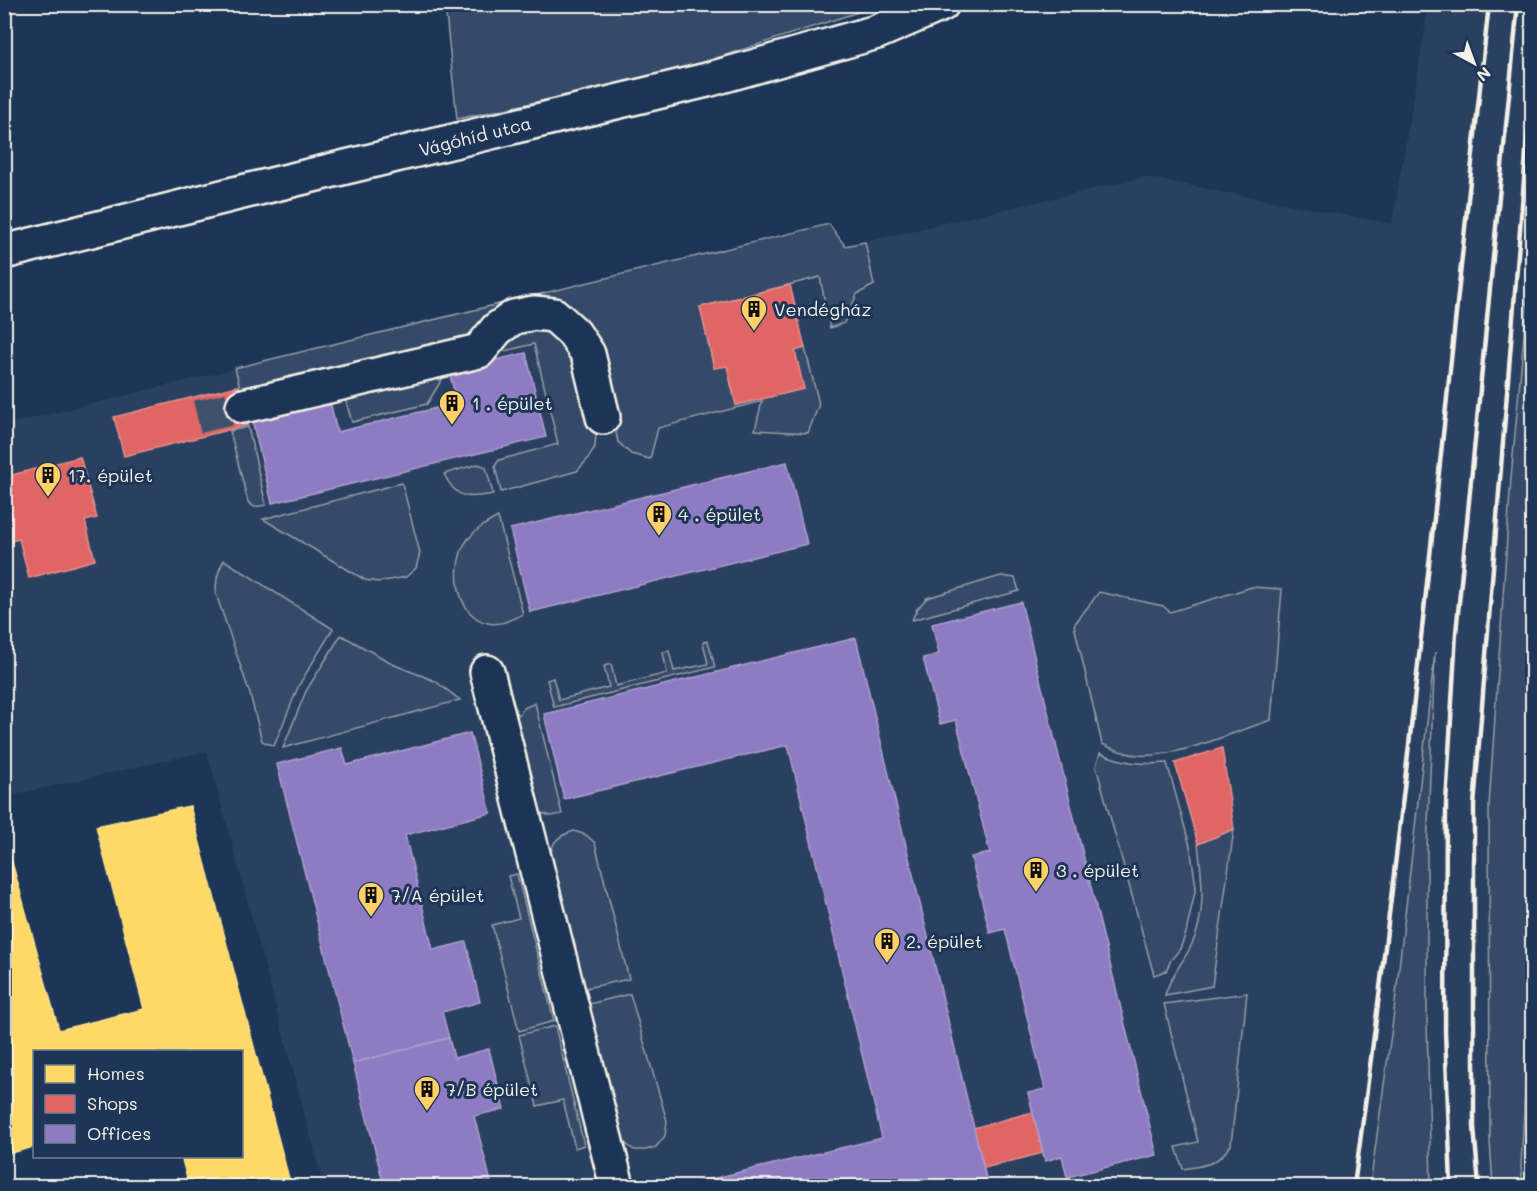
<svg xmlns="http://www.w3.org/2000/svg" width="1537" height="1191" font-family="Mali,sans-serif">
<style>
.built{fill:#2a4060}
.green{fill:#354a67;stroke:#949ea8;stroke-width:1.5}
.homes{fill:#ffd966;stroke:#fce08d;stroke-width:1.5}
.shops{fill:#e06666;stroke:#e6908d;stroke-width:1.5}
.offices{fill:#8e7cc3;stroke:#ad9fce;stroke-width:1.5}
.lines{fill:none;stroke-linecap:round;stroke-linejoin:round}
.minor-tunnel{stroke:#3d516d;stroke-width:33;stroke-dasharray:33 16;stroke-linecap:butt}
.minor-casing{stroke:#f4f1e8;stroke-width:38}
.major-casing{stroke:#f4f1e8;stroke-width:38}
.minor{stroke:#1d3557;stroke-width:33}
.major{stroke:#1d3557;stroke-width:33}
.rail{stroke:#f4f1e8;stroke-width:4.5}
.labels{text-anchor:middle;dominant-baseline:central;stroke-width:6;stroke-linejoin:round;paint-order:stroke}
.street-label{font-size:18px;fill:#f4f1e8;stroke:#1d3557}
.poi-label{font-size:18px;fill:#f4f1e8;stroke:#1d3557;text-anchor:start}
</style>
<rect width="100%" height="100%" fill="#1d3557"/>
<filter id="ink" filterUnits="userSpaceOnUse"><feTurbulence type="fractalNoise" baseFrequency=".0167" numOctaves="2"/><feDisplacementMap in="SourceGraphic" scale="12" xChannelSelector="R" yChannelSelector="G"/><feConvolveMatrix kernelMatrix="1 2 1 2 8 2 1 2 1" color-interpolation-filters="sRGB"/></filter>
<g filter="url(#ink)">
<polygon class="built" points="1429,5 1532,5 1532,954 1528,1033 1532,1031 1532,1186 324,1186 207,751 5,797 4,425 829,224 845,246 1145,177 1392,224"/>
<g class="green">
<polygon points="445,5 880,5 667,74 457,119"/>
<polygon points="829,224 845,246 865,242 874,285 857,294 844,323 830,328 820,277 700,307 714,368 727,366 736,405 803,389 795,351 805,348 819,404 808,433 755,430 762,401 658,428 650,459 631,454 618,442 600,358 560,307 475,342 242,396 235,368"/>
<polygon points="1532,247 1532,954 1521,1167 1523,1186 1493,1186 1490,1141 1489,806 1511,478"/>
<polygon points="549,324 576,354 596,434 595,447 587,460 577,471 501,492 495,466 499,460 558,444 534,344 491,354 504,337"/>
<polygon points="445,374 427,404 352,422 345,398"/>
<polygon points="248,427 266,505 254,507 248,502 230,431"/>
<path d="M478,464L486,467L493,494C467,499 456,499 444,474Z"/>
<polygon points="402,483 420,553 416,568 406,577 378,582 365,580 263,519"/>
<path d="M498,517L523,614C512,619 501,626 488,623C454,616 450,562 468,539C476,529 487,523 498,517Z"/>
<path d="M224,560L333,629L299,685L274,746L262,741L250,694L216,594C216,581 217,572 224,560Z"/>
<polygon points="1001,576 1015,578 1019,591 912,620 917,609 927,598"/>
<path d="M1252,587L1282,589L1271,720C1234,732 1175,759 1137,755C1125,754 1113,749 1102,744L1074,625L1099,592L1163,606L1170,612Z"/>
<polygon points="341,635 397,666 435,681 460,700 283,748 306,691"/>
<polygon points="708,641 715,667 554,707 547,680 553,678 559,700 609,687 604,666 611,664 616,686 667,673 663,652 669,651 674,671 708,664 703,642"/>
<polygon points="1435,652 1427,849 1427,1022 1431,1186 1370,1186 1393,1020"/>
<polygon points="535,703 562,814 551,816 538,812 515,719 524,708"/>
<path d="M1100,753C1125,763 1140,765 1167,763L1190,846L1196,887L1186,933L1180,949L1171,960L1166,971L1154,975L1096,766Z"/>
<path d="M1234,829L1212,986L1165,995C1170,976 1183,963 1191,946C1207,915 1202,877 1198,844Z"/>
<path d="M574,831L586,835L595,843L629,979L581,989L549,862C552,843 554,837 574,831Z"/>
<polygon points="517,874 554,1021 519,1031 492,925 519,918 508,876"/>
<path d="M1247,993L1231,1145C1216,1166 1206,1165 1183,1169L1176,1147L1198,1142L1164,1004Z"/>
<polygon points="630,994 667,1121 665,1136 656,1147 646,1150 634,1150 621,1140 585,1005"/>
<polygon points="555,1026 584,1145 575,1148 563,1100 537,1106 519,1035"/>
</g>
<polygon class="homes" points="190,806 291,1186 189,1186 181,1156 242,1156 242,1052 34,1052 34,1147 4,1155 4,856 10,855 59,1030 144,1009 96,826"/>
<g class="shops">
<polygon points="790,285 805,348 795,351 804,389 736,405 727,366 714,368 700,307"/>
<polygon points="238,386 248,425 124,456 114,417"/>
<polygon points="80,457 97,518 85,521 95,560 29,578 19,539 7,542 4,534 4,477"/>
<polygon points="1222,748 1234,829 1198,844 1175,763"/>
<polygon points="1033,1112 1043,1153 984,1168 973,1128"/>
</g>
<g class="offices">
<polygon points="526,353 546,437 272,503 252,420 330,401 337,432 457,403 449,371"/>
<polygon points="787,462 807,544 530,612 510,529"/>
<polygon points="1021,602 1157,1155 1067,1177 1062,1156 1045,1161 1028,1093 1045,1089 1005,929 990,933 971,857 990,853 956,720 940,724 923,658 939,654 932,624"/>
<polygon points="856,638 988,1186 682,1186 882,1138 788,745 564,799 544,714"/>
<polygon points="470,733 491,813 405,835 433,950 466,942 480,1002 442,1012 449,1038 353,1063 277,764 342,748 347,765"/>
<polygon points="449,1038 454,1058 489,1049 504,1109 474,1116 492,1186 384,1186 353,1063"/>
</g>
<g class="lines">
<polyline class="minor-tunnel" points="197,417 243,406"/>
<g class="minor-casing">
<g id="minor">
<polyline points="243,406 479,351 497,329 514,317 534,313 554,315 574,333 588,354 603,417"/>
<polyline points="487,672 617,1186"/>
</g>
</g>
<g class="major-casing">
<polyline id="major" points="4,252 234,194 707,80 877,32 942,4"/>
</g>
<use href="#minor" class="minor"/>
<use href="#major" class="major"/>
<g class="rail">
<path d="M1354,1186C1408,794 1446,399 1489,4"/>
<polyline points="1451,1186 1445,1031 1446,804 1456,633 1518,4"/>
<polyline points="1479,1186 1474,1127 1474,806 1527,142 1532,94"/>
</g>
</g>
</g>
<defs>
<g id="building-pin" transform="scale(1.35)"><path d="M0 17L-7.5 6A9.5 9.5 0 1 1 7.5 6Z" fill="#ffd166" stroke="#1d3557"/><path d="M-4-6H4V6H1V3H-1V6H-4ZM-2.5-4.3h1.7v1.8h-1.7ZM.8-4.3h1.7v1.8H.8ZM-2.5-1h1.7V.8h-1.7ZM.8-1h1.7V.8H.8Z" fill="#111"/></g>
</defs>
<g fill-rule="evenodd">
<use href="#building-pin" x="754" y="309"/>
<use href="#building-pin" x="452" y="403"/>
<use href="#building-pin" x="48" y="475"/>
<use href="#building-pin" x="659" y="514"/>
<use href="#building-pin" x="1036" y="870"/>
<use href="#building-pin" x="371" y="895"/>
<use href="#building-pin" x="887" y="941"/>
<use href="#building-pin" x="427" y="1089"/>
</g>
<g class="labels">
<g class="street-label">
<text transform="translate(475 136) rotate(-14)">Vágóhíd utca</text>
</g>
<g class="poi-label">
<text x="774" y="309">Vendégház</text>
<text x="472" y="403">1 . épület</text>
<text x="68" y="475">17. épület</text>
<text x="678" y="514">4 . épület</text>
<text x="1056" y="870">3 . épület</text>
<text x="391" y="895">7/A épület</text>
<text x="906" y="941">2. épület</text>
<text x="446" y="1089">7/B épület</text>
</g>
</g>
<rect width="1537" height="1191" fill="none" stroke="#1d3557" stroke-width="24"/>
<rect x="12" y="12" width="1513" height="1167" fill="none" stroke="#f4f1e8" stroke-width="2" filter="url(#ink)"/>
<rect x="33" y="1050" width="210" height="108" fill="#1d3557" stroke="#738091" stroke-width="1.5"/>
<rect x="45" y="1065" width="30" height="18" fill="#ffd966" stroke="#738091" stroke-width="1.5"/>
<text x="87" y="1080" font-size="18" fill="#f4f1e8">Homes</text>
<rect x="45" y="1095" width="30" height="18" fill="#e06666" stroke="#738091" stroke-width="1.5"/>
<text x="87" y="1110" font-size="18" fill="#f4f1e8">Shops</text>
<rect x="45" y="1125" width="30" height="18" fill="#8e7cc3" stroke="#738091" stroke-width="1.5"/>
<text x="87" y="1140" font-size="18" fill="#f4f1e8">Offices</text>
<g transform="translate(1474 63) rotate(139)" stroke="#1d3557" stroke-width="4.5" paint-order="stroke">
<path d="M0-4.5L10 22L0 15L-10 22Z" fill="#f4f1e8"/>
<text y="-9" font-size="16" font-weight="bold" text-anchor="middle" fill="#f4f1e8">N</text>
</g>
</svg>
